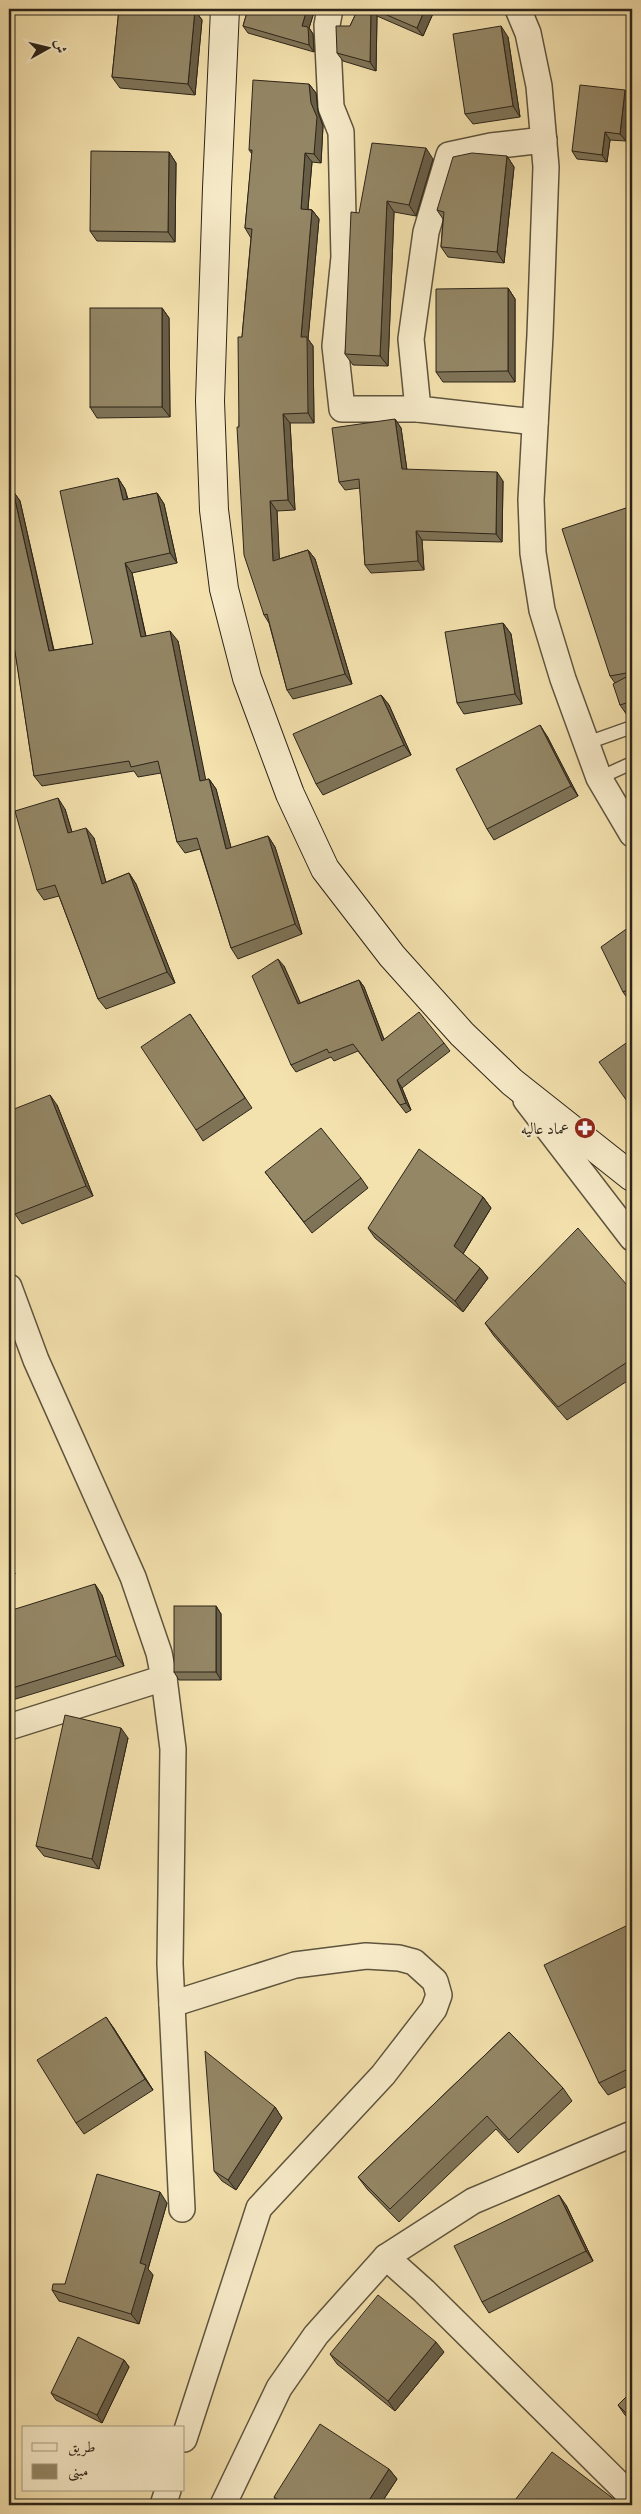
<svg xmlns="http://www.w3.org/2000/svg" width="641" height="2514" font-family="'IM FELL French Canon',Amiri,serif">
<style>
.lines{fill:none;stroke-linecap:round;stroke-linejoin:round}
.service-casing{stroke:#5e543e;stroke-width:15}
.minor-casing{stroke:#5e543e;stroke-width:28}
.secondary-casing{stroke:#2c2419;stroke-width:30}
.service{stroke:#f8ecca;stroke-width:12}
.minor{stroke:#f8ecca;stroke-width:25}
.secondary{stroke:#f8ecca;stroke-width:28}
.wall{fill:#7f7458;stroke:#2c2419}
.shaded-wall{fill:#685e47;stroke:#2c2419}
.building{fill:#948766;stroke:#2c2419}
.labels{text-anchor:middle;dominant-baseline:central;stroke-width:5;stroke-linejoin:round;paint-order:stroke}
.poi-label{font-size:16px;fill:#2c2419;stroke:#f8ecca;text-anchor:end}
</style>
<rect width="100%" height="100%" fill="#f4e2ae"/>
<filter id="stains"><feTurbulence type="fractalNoise" baseFrequency=".004" numOctaves="4"/><feColorMatrix values="0 0 0 0 .2 0 0 0 0 .09 0 0 0 0 .02 0 0 0 .5 -.17"/></filter>
<radialGradient id="worn" r=".72"><stop offset=".6" stop-color="#630" stop-opacity="0"/><stop offset="1" stop-color="#630" stop-opacity=".3"/></radialGradient>
<g class="lines">
<g class="service-casing">
<g id="service">
<polyline points="587,743 632,727"/>
<polyline points="599,778 632,763"/>
</g>
</g>
<g class="minor-casing">
<g id="minor">
<polyline points="330,9 327,25 331,107 341,132 344,257 335,346 342,409 418,409"/>
<polyline points="518,9 528,33 539,86 546,167 540,335 531,500 533,553 542,610 563,679 599,778 632,834"/>
<polyline points="535,422 418,409 411,339 426,232 449,155 491,146 544,140"/>
<polyline points="526,1100 632,1238"/>
<polyline points="9,1287 36,1360 133,1577 159,1653 164,1678 173,1749 170,1964 182,2209"/>
<polyline points="9,1727 164,1678"/>
<polyline points="172,2004 295,1965 366,1956 399,1958 414,1962 435,1981 439,1995 434,2009 383,2075 259,2208 184,2439"/>
<polyline points="632,2134 473,2201 386,2257 424,2291 632,2497"/>
<polyline points="163,2505 168,2490"/>
<polyline points="223,2505 279,2388 316,2335 386,2257"/>
</g>
</g>
<g class="secondary-casing">
<polyline id="secondary" points="225,9 217,188 210,401 214,510 224,589 247,678 290,794 325,869 392,956 462,1034 512,1082 632,1177"/>
</g>
<use href="#service" class="service"/>
<use href="#minor" class="minor"/>
<use href="#secondary" class="secondary"/>
</g>
<g class="wall">
<polygon points="119,9 190,9 195,10 202,20 195,95 120,88 112,77"/>
<polygon points="248,9 315,9 309,28 313,34 314,52 248,33 243,26"/>
<polygon points="358,9 435,9 423,36 377,16 376,71 343,61 337,53 350,26"/>
<polygon points="508,37 520,117 473,124 465,114"/>
<polygon points="309,84 316,93 318,112 323,126 321,163 312,162 308,209 312,210 319,219 308,339 313,346 314,423 290,423 295,510 277,511 279,559 308,550 315,559 352,684 293,699 287,690 269,623 264,615 239,427 242,337 251,238 245,228 252,154 249,150"/>
<polygon points="630,98 626,141 610,140 607,162 577,159 572,151"/>
<polygon points="169,152 176,163 175,242 97,241 90,231"/>
<polygon points="507,156 514,167 504,263 448,257 441,247 443,219 437,210"/>
<polygon points="433,159 416,216 394,212 388,366 353,365 345,354 359,213"/>
<polygon points="508,288 515,299 515,382 443,382 436,372"/>
<polygon points="162,308 169,318 170,417 97,418 90,407"/>
<polygon points="395,419 401,428 407,470 503,481 502,542 422,540 424,570 371,573 365,565 360,488 345,490 339,482"/>
<polygon points="118,478 125,489 128,499 157,493 164,504 177,563 132,573 146,636 178,641 205,780 209,779 216,789 231,848 268,836 275,847 302,934 238,959 231,948 200,849 185,853 177,842 161,773 138,777 134,771 42,786 34,776 12,630 9,631 9,492 13,491 20,501 54,650 93,644"/>
<polygon points="632,506 632,717 629,718 620,705 615,683 610,676"/>
<polygon points="503,623 511,634 522,704 464,714 457,703"/>
<polygon points="381,695 389,705 411,755 323,795 316,784"/>
<polygon points="547,736 578,796 494,840 487,829"/>
<polygon points="65,809 72,832 94,838 106,882 129,873 136,884 175,983 106,1009 98,999 59,896 44,900 37,890"/>
<polygon points="632,925 632,1001 630,1002 623,992"/>
<polygon points="284,966 300,1003 359,980 364,987 384,1039 444,1043 450,1051 402,1088 411,1110 406,1113 358,1051 334,1061 331,1057 296,1072 291,1065"/>
<polygon points="190,1014 252,1108 203,1141 196,1130"/>
<polygon points="57,1105 93,1196 22,1224 15,1214"/>
<polygon points="265,1172 361,1178 368,1188 312,1233"/>
<polygon points="483,1197 491,1208 463,1254 480,1268 488,1278 463,1312 375,1238 368,1228"/>
<polygon points="632,1291 632,1378 567,1420 494,1336 485,1323"/>
<polygon points="9,1556 15,1574 9,1576"/>
<polygon points="102,1595 124,1666 9,1701 9,1611"/>
<polygon points="216,1606 221,1614 221,1680 179,1680 174,1672"/>
<polygon points="128,1738 99,1869 44,1856 36,1846"/>
<polygon points="626,1926 632,1934 632,2084 608,2095 599,2083"/>
<polygon points="113,2027 153,2090 84,2134 76,2123"/>
<polygon points="509,2032 563,2088 572,2101 518,2153 496,2129 399,2222 367,2189 358,2177"/>
<polygon points="275,2107 282,2118 236,2190 222,2181 214,2171"/>
<polygon points="167,2203 148,2269 153,2275 139,2324 59,2301 52,2290 65,2284"/>
<polygon points="566,2205 593,2261 489,2313 482,2302"/>
<polygon points="444,2352 395,2411 337,2364 330,2354"/>
<polygon points="124,2360 129,2367 102,2423 56,2400 51,2393"/>
<polygon points="632,2391 632,2422 625,2415 618,2405"/>
<polygon points="389,2469 397,2479 380,2505 279,2505 274,2497"/>
</g>
<g class="shaded-wall">
<polygon points="307,9 315,9 309,28 313,34 314,52 309,45 302,26"/>
<polygon points="371,9 377,16 376,71 370,62"/>
<polygon points="425,9 435,9 423,36 417,28"/>
<polygon points="195,10 202,20 195,95 188,84"/>
<polygon points="501,26 508,37 520,117 513,106"/>
<polygon points="309,84 316,93 318,112 323,126 321,163 314,154"/>
<polygon points="625,90 630,98 626,141 620,134"/>
<polygon points="605,132 610,140 607,162 602,155"/>
<polygon points="426,148 433,159 416,216 409,205"/>
<polygon points="169,152 176,163 175,242 168,232"/>
<polygon points="305,153 312,162 307,218 301,209"/>
<polygon points="507,156 514,167 504,263 497,252"/>
<polygon points="387,201 394,212 388,366 380,356"/>
<polygon points="312,210 319,219 308,339 313,346 314,423 308,413 301,337"/>
<polygon points="508,288 515,299 515,382 508,371"/>
<polygon points="162,308 169,318 170,417 162,407"/>
<polygon points="283,414 290,423 295,510 288,500"/>
<polygon points="395,419 401,428 408,478 402,469"/>
<polygon points="497,472 503,481 502,542 496,534"/>
<polygon points="118,478 125,489 130,511 123,500"/>
<polygon points="13,491 20,501 56,661 49,651"/>
<polygon points="157,493 164,504 177,563 170,553"/>
<polygon points="270,501 277,511 280,570 273,561"/>
<polygon points="416,531 422,540 424,570 418,561"/>
<polygon points="308,550 315,559 352,684 345,674"/>
<polygon points="125,563 132,573 148,647 141,637"/>
<polygon points="503,623 511,634 522,704 515,694"/>
<polygon points="170,631 178,641 208,791 200,781"/>
<polygon points="381,695 389,705 411,755 404,745"/>
<polygon points="540,725 547,736 578,796 571,786"/>
<polygon points="209,779 216,789 234,859 226,849"/>
<polygon points="58,798 65,809 75,843 68,833"/>
<polygon points="86,828 94,838 109,894 102,884"/>
<polygon points="268,836 275,847 302,934 295,924"/>
<polygon points="129,873 136,884 175,983 167,972"/>
<polygon points="278,959 284,966 304,1011 298,1004"/>
<polygon points="359,980 364,987 387,1048 382,1041"/>
<polygon points="397,1080 402,1088 411,1110 406,1103"/>
<polygon points="50,1095 57,1105 93,1196 86,1186"/>
<polygon points="483,1197 491,1208 461,1257 454,1246"/>
<polygon points="480,1268 488,1278 463,1312 455,1301"/>
<polygon points="9,1556 15,1574 9,1566"/>
<polygon points="95,1584 102,1595 124,1666 116,1656"/>
<polygon points="216,1606 221,1614 221,1680 216,1672"/>
<polygon points="121,1728 128,1738 99,1869 92,1859"/>
<polygon points="626,1926 632,1934 632,1939"/>
<polygon points="106,2017 113,2027 153,2090 145,2079"/>
<polygon points="275,2107 282,2118 236,2190 228,2180"/>
<polygon points="160,2192 167,2203 148,2269 153,2275 139,2324 131,2314 140,2263"/>
<polygon points="559,2195 566,2205 593,2261 586,2251"/>
<polygon points="436,2342 444,2352 395,2411 388,2401"/>
<polygon points="124,2360 129,2367 102,2423 97,2415"/>
<polygon points="389,2469 397,2479 380,2505 366,2505"/>
</g>
<g class="building">
<polygon points="119,9 185,9 195,10 188,84 112,77"/>
<polygon points="248,9 307,9 302,26 308,27 309,45 243,26"/>
<polygon points="358,9 371,9 370,62 337,53 336,26 350,26"/>
<polygon points="373,9 425,9 417,28"/>
<polygon points="501,26 513,106 465,114 453,34"/>
<polygon points="253,80 309,84 311,103 317,117 314,154 305,153 301,209 312,210 301,337 307,337 308,413 283,414 288,500 270,501 273,561 308,550 345,674 287,690 267,614 264,615 244,555 237,427 239,427 238,337 242,337 252,229 245,228 252,150 249,150"/>
<polygon points="580,85 625,90 620,134 605,132 602,155 572,151"/>
<polygon points="372,143 426,148 409,205 387,201 380,356 345,354 351,212 359,213"/>
<polygon points="91,151 169,152 168,232 90,231"/>
<polygon points="472,153 507,156 497,252 441,247 444,212 437,210 453,157"/>
<polygon points="508,288 508,371 436,372 436,289"/>
<rect x="90" y="308" width="72" height="99"/>
<polygon points="395,419 402,469 497,472 496,534 416,531 418,561 365,565 359,479 339,482 332,428"/>
<polygon points="118,478 123,500 157,493 170,553 125,563 141,637 170,631 200,781 209,779 226,849 268,836 295,924 231,948 197,838 177,842 158,761 131,767 129,761 34,776 10,619 9,619 9,492 13,491 49,651 93,644 60,491"/>
<polygon points="632,506 632,672 610,676 562,529"/>
<polygon points="503,623 515,694 457,703 445,632"/>
<polygon points="632,674 632,701 620,705 613,684"/>
<polygon points="381,695 404,745 316,784 293,734"/>
<polygon points="540,725 571,786 487,829 456,769"/>
<polygon points="58,798 68,833 86,828 102,884 129,873 167,972 98,999 55,885 37,890 15,811"/>
<polygon points="632,925 632,988 623,992 601,947"/>
<polygon points="278,959 298,1004 359,980 382,1041 419,1012 444,1043 397,1080 406,1103 400,1105 353,1044 329,1053 327,1049 291,1065 252,976"/>
<polygon points="190,1014 245,1098 196,1130 141,1047"/>
<polygon points="632,1039 632,1108 599,1062"/>
<polygon points="50,1095 86,1186 15,1214 9,1199 9,1111"/>
<polygon points="321,1128 361,1178 304,1222 265,1172"/>
<polygon points="419,1149 483,1197 454,1246 480,1268 455,1301 368,1228"/>
<polygon points="578,1228 632,1291 632,1359 558,1407 485,1323"/>
<polygon points="95,1584 116,1656 9,1689 9,1611"/>
<rect x="174" y="1606" width="42" height="66"/>
<polygon points="65,1715 121,1728 92,1859 36,1846"/>
<polygon points="626,1926 632,1939 632,2067 599,2083 544,1965"/>
<polygon points="106,2017 145,2079 76,2123 37,2060"/>
<polygon points="509,2032 563,2088 509,2140 487,2116 390,2209 358,2177"/>
<polygon points="205,2051 275,2107 228,2180 214,2171"/>
<polygon points="97,2174 160,2192 140,2263 146,2265 131,2314 52,2290 53,2284 65,2284"/>
<polygon points="559,2195 586,2251 482,2302 454,2246"/>
<polygon points="378,2295 436,2342 388,2401 330,2354"/>
<polygon points="78,2337 124,2360 97,2415 51,2393"/>
<polygon points="632,2391 632,2419 618,2405"/>
<polygon points="320,2424 389,2469 366,2505 286,2505 274,2497"/>
<polygon points="552,2452 619,2503 617,2505 514,2505 512,2504"/>
</g>
<defs>
<g id="pharmacy-disc" transform="scale(1.125)"><circle r="9.5" fill="#8f2418" stroke="#f8ecca"/><path d="M-2-6h4v4h4v4h-4v4h-4v-4h-4v-4h4Z" fill="#fff"/></g>
</defs>
<g fill-rule="evenodd">
<use href="#pharmacy-disc" x="585" y="1128"/>
</g>
<g class="labels">
<g class="poi-label">
<text x="569" y="1128">عماد عاليه</text>
</g>
</g>
<rect width="641" height="2514" fill="none" stroke="#f4e2ae" stroke-width="30"/>
<rect x="10" y="10" width="621" height="2494" fill="none" stroke="#2c2419" stroke-width="2.5"/>
<rect x="15" y="15" width="611" height="2484" fill="none" stroke="#2c2419"/>
<rect x="22" y="2426" width="162" height="65" fill="#f8ecca" stroke="#a69c83"/>
<rect x="32" y="2443" width="25" height="8" fill="#f8ecca" stroke="#a69c83"/>
<text x="68" y="2452" font-size="15" fill="#2c2419">طريق</text>
<rect x="32" y="2464" width="25" height="15" fill="#948766" stroke="#a69c83"/>
<text x="68" y="2476" font-size="15" fill="#2c2419">مبنى</text>
<g transform="translate(48 48) rotate(82)" stroke="#f8ecca" stroke-width="4" paint-order="stroke">
<path d="M0-4L9 19L0 12L-9 19Z" fill="#2c2419"/>
<text y="-8" font-size="14" font-weight="bold" text-anchor="middle" fill="#2c2419">ش</text>
</g>
<rect width="100%" height="100%" filter="url(#stains)"/>
<rect width="100%" height="100%" fill="url(#worn)"/>
</svg>
